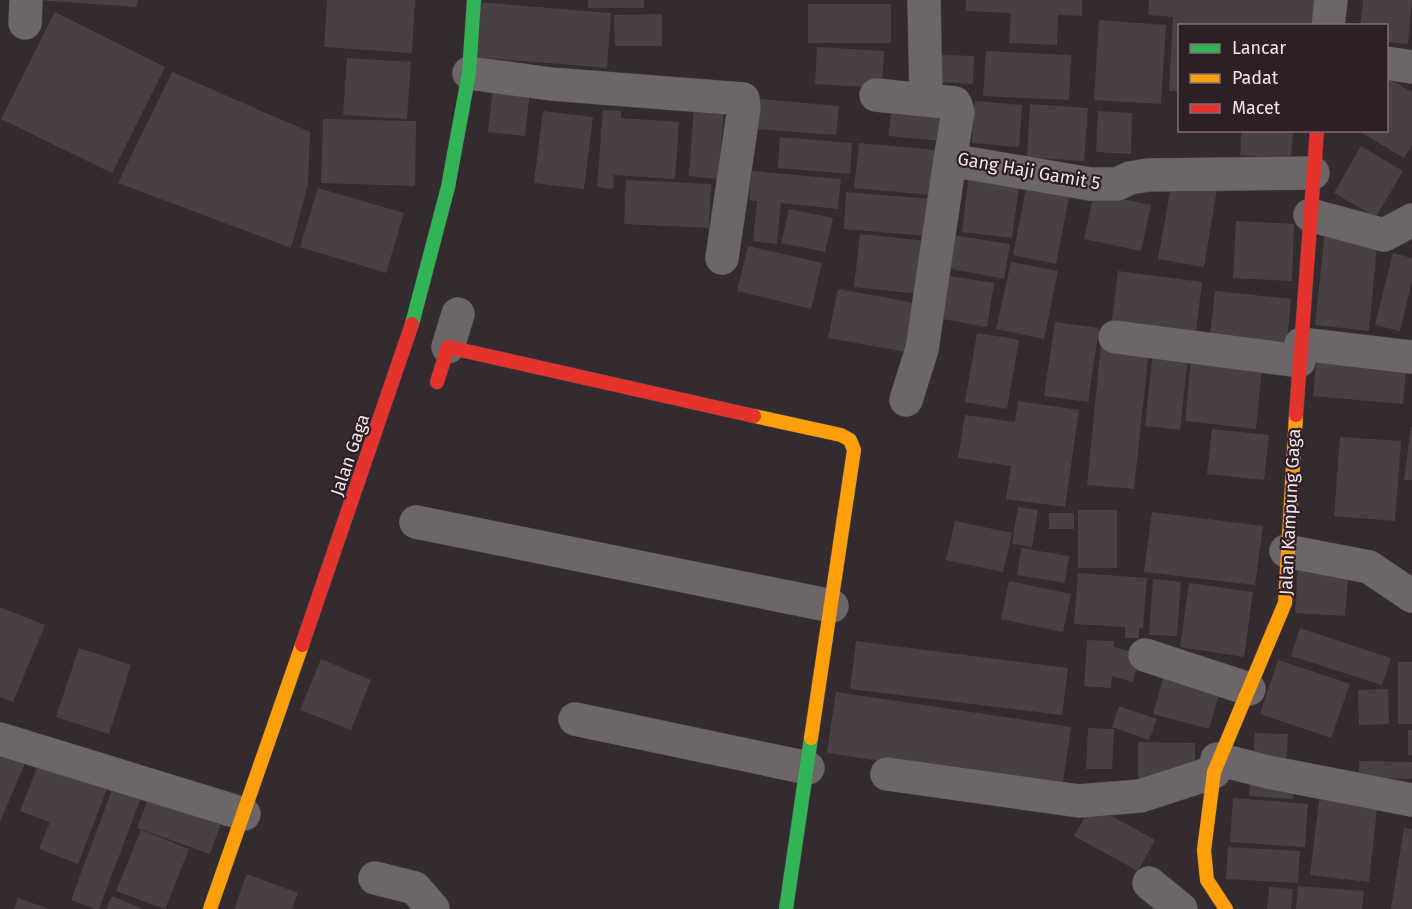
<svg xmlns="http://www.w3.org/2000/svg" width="1412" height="909" font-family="'Fira Sans',sans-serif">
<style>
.building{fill:#484044}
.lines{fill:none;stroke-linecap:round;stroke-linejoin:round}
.street-casing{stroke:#4e464b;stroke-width:34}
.fast-casing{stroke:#4e464b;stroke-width:15}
.slow-casing{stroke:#4e464b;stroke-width:15}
.jam-casing{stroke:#4e464b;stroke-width:15}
.street{stroke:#6c6669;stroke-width:33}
.fast{stroke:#30b455;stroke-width:14}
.slow{stroke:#ff9f0a;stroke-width:14}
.jam{stroke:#e5322d;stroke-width:14}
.labels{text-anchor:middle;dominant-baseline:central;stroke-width:4.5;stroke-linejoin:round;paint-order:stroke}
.street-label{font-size:18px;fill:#f0e4ea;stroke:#2e1e26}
</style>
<rect width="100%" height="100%" fill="#342b30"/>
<g class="building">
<polygon points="36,0 138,0 137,7"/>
<polygon points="327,0 415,0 412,53 324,47"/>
<rect x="588" y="0" width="56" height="8"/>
<polygon points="966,0 1082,0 1082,16 1058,15 1057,45 1009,43 1011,13 966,11"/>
<polygon points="1149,0 1317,0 1316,26 1180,26 1180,91 1169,91 1173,17 1148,15"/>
<polygon points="1363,0 1412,0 1408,44 1386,42 1386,26 1360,26"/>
<polygon points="479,2 611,13 607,68 474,57"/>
<rect x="808" y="4" width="83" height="39"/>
<polygon points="55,12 165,67 112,173 1,119"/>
<polygon points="662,14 662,46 615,46 614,15"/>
<polygon points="1099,20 1166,25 1161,104 1094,100"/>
<polygon points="817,47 884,51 882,88 815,84"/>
<polygon points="986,51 1071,55 1069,100 983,96"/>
<polygon points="939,55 974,56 973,84 938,82"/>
<polygon points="347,58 411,62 407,119 343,115"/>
<polygon points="172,72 310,132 308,184 291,248 118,183"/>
<polygon points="1386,77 1412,92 1412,145 1404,158 1357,130 1386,130"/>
<polygon points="493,87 530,91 525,136 488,132"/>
<polygon points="759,99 839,106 836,135 756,129"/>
<polygon points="975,101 1022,105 1019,147 972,143"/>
<polygon points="892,102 944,107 941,141 889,136"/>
<polygon points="1030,104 1088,108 1084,161 1027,157"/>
<polygon points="694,105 724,108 718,179 689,176"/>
<polygon points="603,110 621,111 621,118 679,122 675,179 614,175 613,189 597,187"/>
<polygon points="543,111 593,117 584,189 534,183"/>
<polygon points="1098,111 1132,113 1131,154 1096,152"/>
<polygon points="323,119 416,121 415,186 321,183"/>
<polygon points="1242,130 1293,130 1291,158 1240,155"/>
<polygon points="780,137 852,143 850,174 778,168"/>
<polygon points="859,143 936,150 932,195 854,188"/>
<polygon points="1361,146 1403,171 1376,217 1334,193"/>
<polygon points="970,166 1021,173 1012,238 962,232"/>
<polygon points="752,171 841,179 838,209 781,203 777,244 753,241 757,201 749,200"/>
<polygon points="1028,178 1071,187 1056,264 1013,255"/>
<polygon points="626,180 711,184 709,228 624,224"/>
<polygon points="1172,181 1217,189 1204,267 1158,259"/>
<polygon points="318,188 404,213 386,273 300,247"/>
<polygon points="846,192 931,199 928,236 844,229"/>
<polygon points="1094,193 1151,205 1141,251 1084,239"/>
<polygon points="789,209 833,218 825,252 781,243"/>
<polygon points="1236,221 1294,224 1292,281 1233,278"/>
<polygon points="1325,230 1378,235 1369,331 1315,325"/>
<polygon points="860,234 927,241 920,294 854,287"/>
<polygon points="953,235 1010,244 1004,279 947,268"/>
<polygon points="748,246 822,263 811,309 737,291"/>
<polygon points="1393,253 1412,258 1412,280 1400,331 1375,325"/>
<polygon points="1011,262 1058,271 1044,339 996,329"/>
<polygon points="1118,271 1202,282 1195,339 1111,328"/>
<polygon points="949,276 994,283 987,327 942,319"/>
<polygon points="838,289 915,303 906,352 828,338"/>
<polygon points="1215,291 1291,299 1286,352 1209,344"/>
<polygon points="1055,322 1099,328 1088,402 1044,396"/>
<polygon points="977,333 1019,340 1007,409 965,402"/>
<polygon points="1101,344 1149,349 1134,489 1087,485"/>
<polygon points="1153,352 1188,356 1180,430 1145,426"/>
<polygon points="1317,354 1407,363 1403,404 1313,396"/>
<polygon points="1191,360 1262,368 1256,429 1185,421"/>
<polygon points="1018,401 1079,410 1065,507 1006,499 1011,466 958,458 965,415 1015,422"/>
<polygon points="1411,427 1412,427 1412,480 1404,480"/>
<polygon points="1212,429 1269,435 1264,480 1207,474"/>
<polygon points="1340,437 1401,441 1395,521 1334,516"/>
<polygon points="1018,507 1038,510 1032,547 1012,544"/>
<rect x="1078" y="510" width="39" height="58"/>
<polygon points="1152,512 1263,526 1255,585 1144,572"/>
<rect x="1049" y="513" width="25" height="16"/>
<polygon points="955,521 1012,533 1003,572 946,560"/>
<polygon points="1021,548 1069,556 1065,583 1017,575"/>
<polygon points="1298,565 1349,568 1345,616 1295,613"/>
<polygon points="1078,573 1147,578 1143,628 1139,628 1139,638 1125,638 1125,627 1074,624"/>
<polygon points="1153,579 1181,582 1177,636 1149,635"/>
<polygon points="1009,581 1071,594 1063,632 1001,619"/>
<polygon points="1189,583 1253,592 1244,657 1180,647"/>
<polygon points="0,607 45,625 13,702 0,697"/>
<polygon points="1300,628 1391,658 1382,685 1291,656"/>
<polygon points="1087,640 1114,641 1114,647 1140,654 1133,682 1112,676 1111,688 1084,686"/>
<polygon points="856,641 1068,668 1062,715 850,689"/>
<polygon points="79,648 131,665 109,734 56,717"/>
<polygon points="321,659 371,680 351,730 300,710"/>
<polygon points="1278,660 1350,684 1331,738 1260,714"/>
<rect x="1398" y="662" width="14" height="62"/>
<polygon points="1164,675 1220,690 1209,729 1153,714"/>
<polygon points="1388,689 1389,724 1359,725 1358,690"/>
<polygon points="836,692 1071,727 1062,788 827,753"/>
<polygon points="1119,706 1157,719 1149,740 1112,727"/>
<polygon points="1088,728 1114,729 1112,769 1086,769"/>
<rect x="1408" y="730" width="4" height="25"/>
<polygon points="1255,733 1288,734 1286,763 1253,761"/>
<polygon points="1138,742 1195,743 1195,779 1138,778"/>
<polygon points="0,755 28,756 0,822"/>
<polygon points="42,755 110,781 78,864 39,849 50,822 20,811"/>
<polygon points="1359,761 1412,762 1412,779 1359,777"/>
<polygon points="117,776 145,787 99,909 95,909 71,900"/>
<polygon points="1250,778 1294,781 1293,799 1249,796"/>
<polygon points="153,787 225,812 210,854 137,828"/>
<polygon points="1320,792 1378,799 1369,882 1310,875"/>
<polygon points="1233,798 1308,804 1305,847 1230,842"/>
<polygon points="1092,805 1155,840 1138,871 1074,836"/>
<polygon points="1404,828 1412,829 1412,909 1391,909"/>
<polygon points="141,830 189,849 165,909 116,891"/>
<polygon points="1228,847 1300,851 1298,883 1226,879"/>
<polygon points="247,874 298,893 292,909 234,909"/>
<polygon points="1298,886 1364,891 1362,909 1296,909"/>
<polygon points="1269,887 1293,889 1291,909 1267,909"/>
<polygon points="112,896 143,909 106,909"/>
<polygon points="18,898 49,909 14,909"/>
</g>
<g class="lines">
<g class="street-casing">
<g id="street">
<polyline points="924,0 926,99"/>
<polyline points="25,23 26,0"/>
<polyline points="1328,26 1331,0"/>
<polyline points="1386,63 1412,67"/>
<polyline points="469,73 551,84 743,99 744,108 722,258"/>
<polyline points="876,95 955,103 958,112 950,160 1090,184 1117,184 1130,178 1148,175 1313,173"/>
<polyline points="1310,215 1384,235 1412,220"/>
<polyline points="1115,337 1299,361"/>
<polyline points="1301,344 1412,357"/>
<polyline points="448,347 458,314"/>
<polyline points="906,400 922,349 950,160"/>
<polyline points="416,522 832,606"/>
<polyline points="1286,551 1369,567 1412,596"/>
<polyline points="1145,655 1249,689"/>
<polyline points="575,719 808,768"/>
<polyline points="0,739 244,814"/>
<polyline points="1217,759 1268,772 1412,800"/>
<polyline points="887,774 1079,801 1140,796 1214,772"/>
<polyline points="375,878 415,888 433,909"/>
<polyline points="1149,883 1181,909"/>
</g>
</g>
<g class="fast-casing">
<g id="fast">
<polyline points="412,324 448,187 469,73 474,0"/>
<polyline points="786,909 811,738"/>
</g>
</g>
<g class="slow-casing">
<g id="slow">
<polyline points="754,416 841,435 850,440 854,450 811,738"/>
<polyline points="210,909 302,645"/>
<polyline points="1226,909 1207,880 1204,850 1214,772 1285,603 1296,415"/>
</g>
</g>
<g class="jam-casing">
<g id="jam">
<polyline points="437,382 448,347 754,416"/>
<polyline points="1296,415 1317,130"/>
<polyline points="302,645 412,324"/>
</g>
</g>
<use href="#street" class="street"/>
<use href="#fast" class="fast"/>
<use href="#slow" class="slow"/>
<use href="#jam" class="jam"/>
</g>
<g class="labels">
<g class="street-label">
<text transform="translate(1029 171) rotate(10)">Gang Haji Gamit 5</text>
<text transform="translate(350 455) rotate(-71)">Jalan Gaga</text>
<text transform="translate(1290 512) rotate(-87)">Jalan Kampung Gaga</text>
</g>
</g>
<rect x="1178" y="24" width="210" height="108" fill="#2e1e26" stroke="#7c6d74" stroke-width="1.5"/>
<rect x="1190" y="44" width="30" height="9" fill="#30b455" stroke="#7c6d74" stroke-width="1.5"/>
<text x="1232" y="54" font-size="18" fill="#f0e4ea">Lancar</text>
<rect x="1190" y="74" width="30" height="9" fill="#ff9f0a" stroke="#7c6d74" stroke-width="1.5"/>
<text x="1232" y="84" font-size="18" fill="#f0e4ea">Padat</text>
<rect x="1190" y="104" width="30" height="9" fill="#e5322d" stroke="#7c6d74" stroke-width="1.5"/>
<text x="1232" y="114" font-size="18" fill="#f0e4ea">Macet</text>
</svg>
